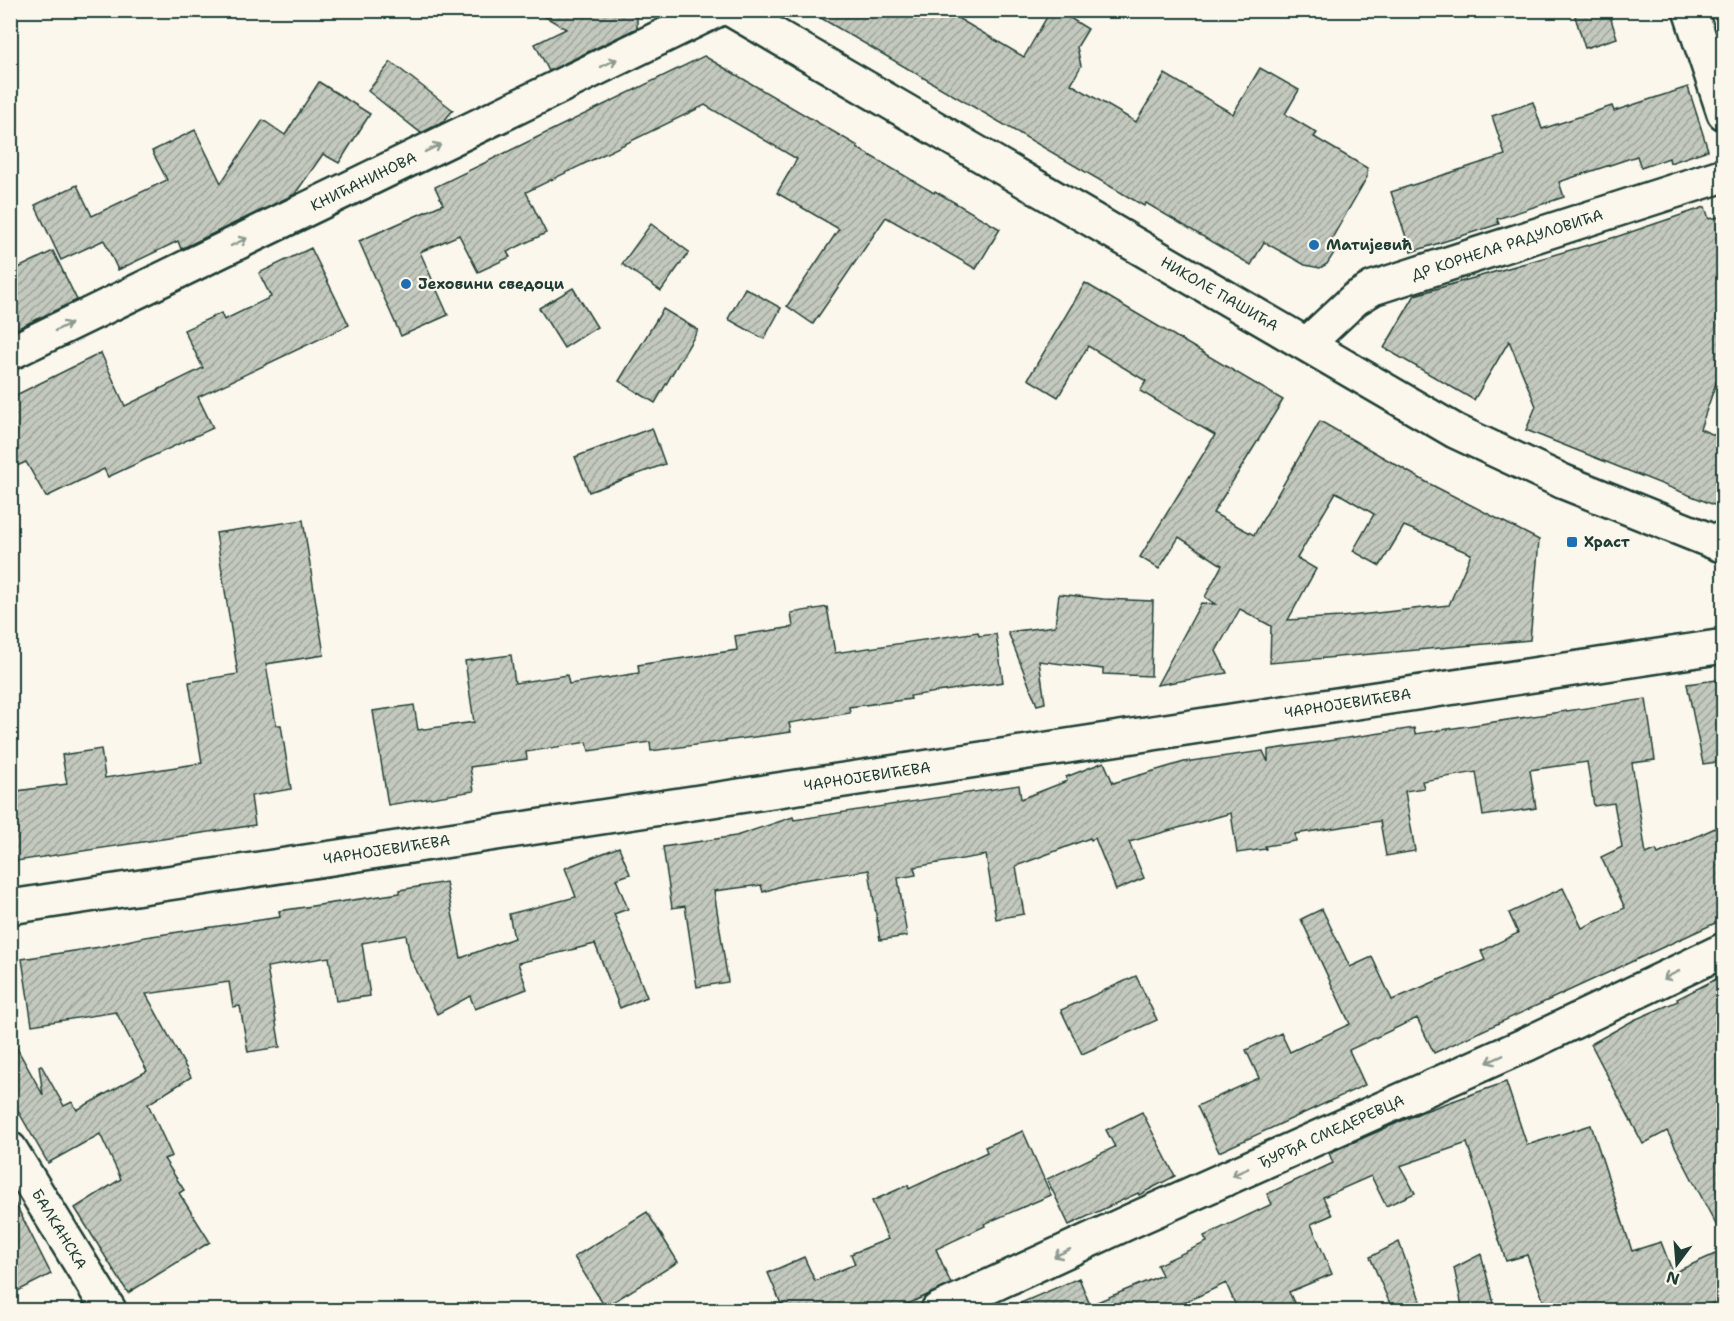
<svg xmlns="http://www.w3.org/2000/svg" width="1734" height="1321" font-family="'Shantell Sans',sans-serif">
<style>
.building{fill:url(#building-hatch);stroke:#1f3d34;stroke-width:1.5;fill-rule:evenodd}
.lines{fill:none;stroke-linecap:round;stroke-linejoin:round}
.minor-casing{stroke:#1f3d34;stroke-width:38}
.major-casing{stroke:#1f3d34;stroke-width:38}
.minor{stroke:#fbf7ec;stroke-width:33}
.major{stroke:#fbf7ec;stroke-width:33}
.oneway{stroke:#8d9a90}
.poi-dot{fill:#1f6fb2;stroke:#fbf7ec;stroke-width:2}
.labels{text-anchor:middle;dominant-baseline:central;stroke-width:4.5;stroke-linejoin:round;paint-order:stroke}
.street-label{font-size:15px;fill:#1f3d34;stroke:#fbf7ec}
.poi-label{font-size:15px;font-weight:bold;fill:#1f3d34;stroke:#fbf7ec;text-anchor:start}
</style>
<defs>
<pattern id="building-hatch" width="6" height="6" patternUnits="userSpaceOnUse" patternTransform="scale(1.5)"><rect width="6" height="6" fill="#c4c9be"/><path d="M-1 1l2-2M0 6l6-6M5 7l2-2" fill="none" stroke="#9fa49b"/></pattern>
</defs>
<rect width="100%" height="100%" fill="#fbf7ec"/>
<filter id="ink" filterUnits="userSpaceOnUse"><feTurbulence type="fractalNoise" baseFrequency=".0167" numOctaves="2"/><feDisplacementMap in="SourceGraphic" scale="12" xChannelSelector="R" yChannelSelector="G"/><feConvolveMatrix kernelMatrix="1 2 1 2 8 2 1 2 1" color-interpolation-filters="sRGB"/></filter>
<g filter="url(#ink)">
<g class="building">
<polygon points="534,10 625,10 637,17 637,28 549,71 535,44 566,29"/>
<polygon points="807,10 944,10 1024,57 1051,10 1057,10 1088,29 1077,47 1081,66 1071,84 1136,122 1165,74 1233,114 1260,68 1299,90 1285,114 1317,133 1314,137 1367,168 1367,177 1331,240 1339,245 1327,264 1320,268 1305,265 1264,242 1251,265 1146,203 1144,206"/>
<polygon points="1573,10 1608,10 1617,38 1585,48"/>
<polygon points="704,56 858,146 857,148 934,193 935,191 1000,229 976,269 886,217 813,324 787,306 839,229 777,193 797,159 705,105 526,192 546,233 507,252 510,257 478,272 459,235 420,252 448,315 401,336 359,241 443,204 435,187"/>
<polygon points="391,62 453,110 443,122 421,133 368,91"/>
<polygon points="319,82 370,114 339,163 323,154 295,194 181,249 178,241 118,270 104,240 61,260 35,205 77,185 92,216 167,180 152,151 195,130 221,183 263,120 285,135"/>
<polygon points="1688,87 1708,150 1670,163 1669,158 1641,168 1637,156 1559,182 1564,197 1497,219 1499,224 1411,252 1391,192 1505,155 1492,116 1533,102 1542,129 1612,106 1614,111"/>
<polygon points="1705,207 1709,219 1724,216 1724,360 1700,429 1724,439 1724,509 1526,430 1536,406 1509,341 1474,400 1384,348 1415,295 1619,236"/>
<polygon points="651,224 689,252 661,291 622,264"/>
<polygon points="311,248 349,325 198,397 213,428 108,477 104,469 46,497 26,462 10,469 10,398 101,353 125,406 203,368 184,330 221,313 224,320 271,297 259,273"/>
<polygon points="53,251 77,300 10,332 10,272"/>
<path d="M1085,283L1283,400L1213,513L1254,535L1320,421L1428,483L1539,540L1530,640L1270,663L1271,626L1240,609L1216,651L1227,673L1157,685L1201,603L1215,604L1205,597L1222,565L1179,537L1159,569L1140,557L1215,435L1140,391L1146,381L1088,346L1058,397L1028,379ZM1336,492L1374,514L1353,551L1380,566L1404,526L1471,554L1449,605L1341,617L1288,620L1316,569L1297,558Z"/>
<polygon points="573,288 597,327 564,348 539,308"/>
<polygon points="745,288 781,308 764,339 728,319"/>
<polygon points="663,309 698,330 655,403 619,381"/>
<polygon points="652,428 665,464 589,492 575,457"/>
<polygon points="303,520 324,655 266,664 276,725 281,725 291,789 251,796 255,825 10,862 10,792 67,784 62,755 101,749 105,778 202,763 189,682 238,674 216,533"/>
<polygon points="1059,594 1103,599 1153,601 1151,676 1103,674 1103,669 1039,661 1045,703 1037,705 1008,632 1055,626"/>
<polygon points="827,607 835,653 978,632 979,636 996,634 1003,682 910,696 911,699 849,707 850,713 789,723 791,732 651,751 650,742 589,751 587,742 526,752 527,759 470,767 474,791 388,805 373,711 414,705 418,730 474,722 465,661 511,655 515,683 567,675 569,684 639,673 638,665 737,650 735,636 793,627 791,613"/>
<polygon points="1724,679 1724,761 1703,764 1687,684"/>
<polygon points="1646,699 1655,760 1632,763 1646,854 1656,850 1658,854 1724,824 1724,919 1434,1053 1417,1018 1349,1050 1365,1085 1219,1152 1197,1106 1259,1078 1246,1050 1281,1033 1290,1052 1350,1024 1301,919 1322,909 1350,967 1372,957 1392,1000 1485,960 1481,951 1518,933 1509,913 1563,888 1582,928 1625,908 1601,857 1622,847 1614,803 1594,806 1587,762 1530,770 1536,808 1483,816 1476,772 1422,781 1424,788 1405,791 1415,851 1386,856 1380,821 1295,834 1296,841 1265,846 1266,849 1237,853 1231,813 1129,842 1144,878 1116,890 1095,838 1091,840 1090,838 1016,866 1024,914 996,919 986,855 914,867 916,875 898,878 907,936 880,940 869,870 796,881 763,892 761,885 714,891 728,982 697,987 685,906 672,908 663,847 736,836 793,817 794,820 1019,785 1021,799 1067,781 1066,777 1104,762 1113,783 1184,762 1263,751 1268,762 1268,750 1414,728 1415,734"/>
<polygon points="619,847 630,874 616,879 628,909 614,914 647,997 620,1008 595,944 518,963 527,989 475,1009 470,996 437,1014 410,957 406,935 362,943 370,996 336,1001 329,957 267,967 280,1047 248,1052 240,1006 233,1007 229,982 146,994 191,1077 148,1104 172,1156 164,1159 184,1190 179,1193 210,1242 128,1293 75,1208 121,1179 100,1134 48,1163 10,1097 10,1036 43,1095 39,1066 41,1065 64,1106 72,1102 77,1110 147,1071 116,1012 32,1025 22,959 100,947 145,937 280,917 279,911 400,893 400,890 446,882 461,958 514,938 509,914 576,897 565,868"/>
<polygon points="1724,975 1724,1240 1667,1131 1643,1144 1591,1044 1634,1020 1678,1001 1677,999"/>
<polygon points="1136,976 1157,1020 1082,1054 1061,1010"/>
<polygon points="1506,1082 1527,1145 1591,1125 1632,1251 1661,1242 1673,1273 1724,1250 1724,1298 1698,1311 1547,1311 1527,1255 1506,1261 1467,1143 1400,1166 1415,1193 1386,1206 1371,1176 1323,1197 1332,1215 1311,1224 1332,1274 1289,1292 1298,1311 1238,1311 1226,1283 1167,1311 1002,1311 1079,1278 1090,1305 1162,1275 1157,1265 1207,1242 1204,1236 1272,1204 1267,1194 1333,1163 1329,1153 1422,1112"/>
<polygon points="1142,1112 1175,1176 1139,1195 1138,1193 1069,1225 1047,1179 1115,1147 1106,1130"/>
<polygon points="1023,1131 1051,1195 984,1224 985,1226 936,1249 951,1284 893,1311 784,1311 768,1273 804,1257 815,1281 855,1264 851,1254 888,1239 872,1201 908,1185 909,1189 987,1152 985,1147"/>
<polygon points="10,1193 51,1274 10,1295"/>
<polygon points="647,1212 678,1262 605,1307 574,1257"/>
<polygon points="1399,1242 1424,1311 1393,1311 1370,1257"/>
<polygon points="1481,1254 1496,1311 1463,1311 1454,1268"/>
</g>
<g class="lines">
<g class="minor-casing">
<g id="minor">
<polyline points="1690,10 1724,113"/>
<path id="s1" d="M1307,344L1355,299L1373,288L1724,175"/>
<path id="s2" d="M10,353L717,10"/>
<path id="s3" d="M10,907L1724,646"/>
<path id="s4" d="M10,1149L109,1310"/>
<path id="s5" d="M938,1310L1131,1221L1525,1045L1724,950"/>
</g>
</g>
<g class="major-casing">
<g id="major">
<path id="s6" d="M732,10L1455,431L1564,482L1724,546"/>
</g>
</g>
<use href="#minor" class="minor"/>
<use href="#major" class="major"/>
</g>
<defs><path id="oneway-shaft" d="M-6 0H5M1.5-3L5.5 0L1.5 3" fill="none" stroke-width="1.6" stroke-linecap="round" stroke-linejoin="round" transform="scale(1.5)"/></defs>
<g class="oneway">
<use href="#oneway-shaft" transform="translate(609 63) rotate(-26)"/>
<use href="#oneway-shaft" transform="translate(433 148) rotate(-26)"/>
<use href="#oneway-shaft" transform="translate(239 242) rotate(-26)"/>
<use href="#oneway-shaft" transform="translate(63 327) rotate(-26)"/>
<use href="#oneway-shaft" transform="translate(1671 975) rotate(154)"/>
<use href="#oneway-shaft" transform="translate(1495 1059) rotate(156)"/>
<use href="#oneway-shaft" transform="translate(1240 1172) rotate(156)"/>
<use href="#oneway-shaft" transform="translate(1062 1253) rotate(155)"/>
</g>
</g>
<g class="poi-dot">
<circle cx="1314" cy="245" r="6"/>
<circle cx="406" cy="284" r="6"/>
<rect x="1566" y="536" width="12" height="12" rx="3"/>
</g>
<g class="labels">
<g class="street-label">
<text stroke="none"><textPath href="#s2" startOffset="393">КНИЋАНИНОВА</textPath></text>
<text stroke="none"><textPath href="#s1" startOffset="228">ДР КОРНЕЛА РАДУЛОВИЋА</textPath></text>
<text stroke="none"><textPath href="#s6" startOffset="564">НИКОЛЕ ПАШИЋА</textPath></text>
<text stroke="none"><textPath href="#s3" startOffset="1353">ЧАРНОЈЕВИЋЕВА</textPath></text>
<text stroke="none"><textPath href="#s3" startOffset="867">ЧАРНОЈЕВИЋЕВА</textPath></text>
<text stroke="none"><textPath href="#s3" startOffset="381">ЧАРНОЈЕВИЋЕВА</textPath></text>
<text stroke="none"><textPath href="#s5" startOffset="432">ЂУРЂА СМЕДЕРЕВЦА</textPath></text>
<text stroke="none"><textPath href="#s4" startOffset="94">БАЛКАНСКА</textPath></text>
</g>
<g class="poi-label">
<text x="1326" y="245">Матијевић</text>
<text x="418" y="284">Јеховини сведоци</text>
<text x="1584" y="542">Храст</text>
</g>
</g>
<rect width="1734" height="1321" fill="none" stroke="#fbf7ec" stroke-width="36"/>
<rect x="18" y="18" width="1698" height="1285" fill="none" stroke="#1f3d34" stroke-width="2" filter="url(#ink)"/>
<g transform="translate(1677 1264) rotate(196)" stroke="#fbf7ec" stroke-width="4.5" paint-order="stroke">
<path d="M0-4.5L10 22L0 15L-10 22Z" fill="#1f3d34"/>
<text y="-9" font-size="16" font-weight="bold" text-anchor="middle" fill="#1f3d34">N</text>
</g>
</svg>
